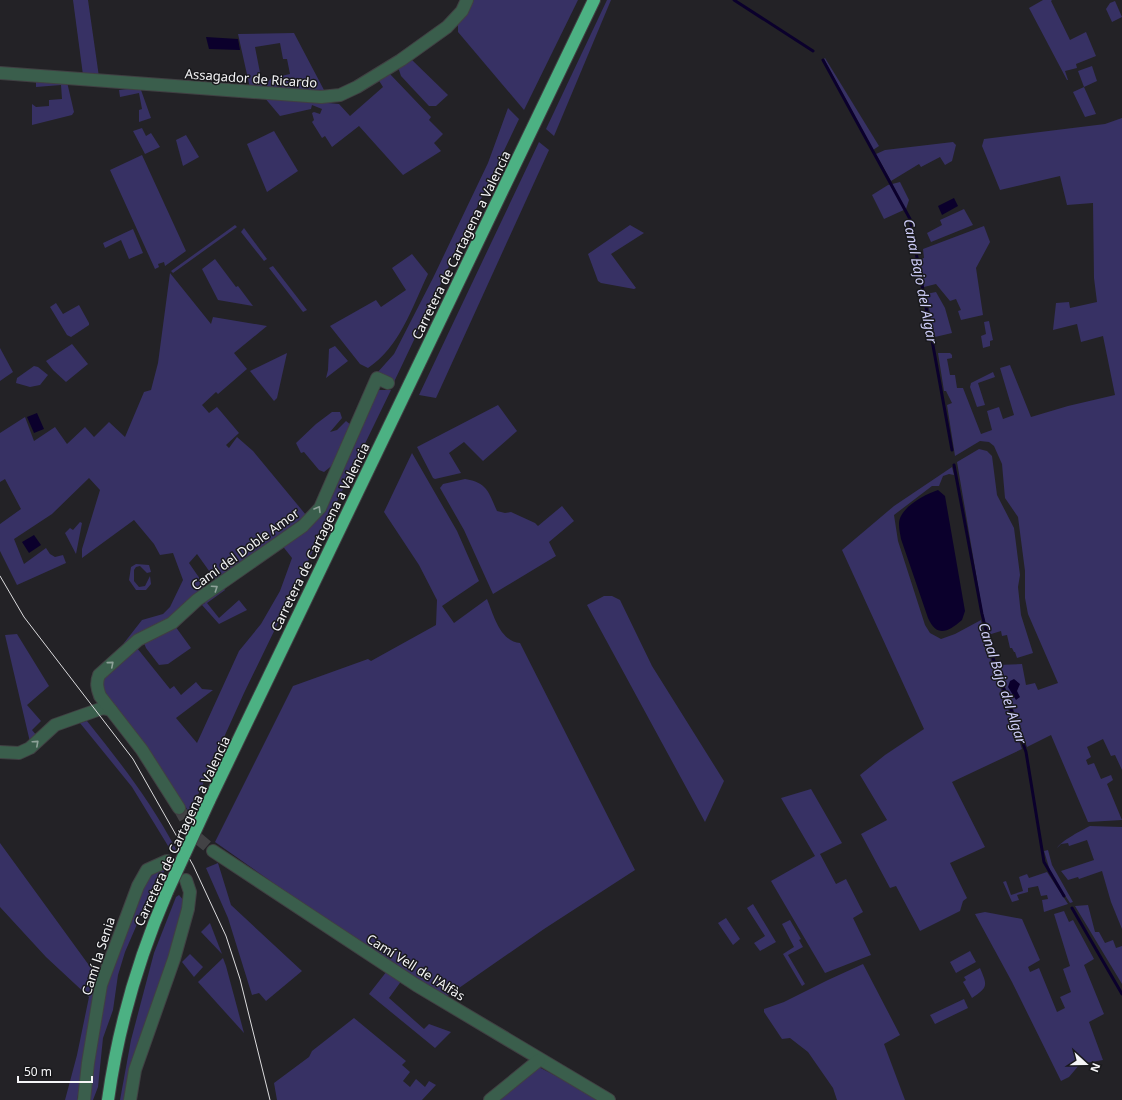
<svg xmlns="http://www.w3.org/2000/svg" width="1122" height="1100" font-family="'Noto Sans',sans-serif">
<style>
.green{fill:#373164}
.water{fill:#0b002c}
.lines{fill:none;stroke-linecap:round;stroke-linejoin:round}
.stream{stroke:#0b002c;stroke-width:3}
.minor-tunnel{stroke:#424245;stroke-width:12;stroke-dasharray:12 6;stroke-linecap:butt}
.minor-casing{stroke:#404043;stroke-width:14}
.highway-casing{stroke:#404043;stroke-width:14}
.minor{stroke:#3a5e4c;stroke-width:12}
.highway{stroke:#4cb183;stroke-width:12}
.tram{stroke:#dbdbdd;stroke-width:1}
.highway-bridge-casing{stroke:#404043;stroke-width:14;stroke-linecap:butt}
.highway-bridge{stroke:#4cb183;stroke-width:12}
.oneway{stroke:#8ea299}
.labels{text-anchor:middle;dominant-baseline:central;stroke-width:3;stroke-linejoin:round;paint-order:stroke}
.street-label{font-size:13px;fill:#f5f5f7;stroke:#19191c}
.water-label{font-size:14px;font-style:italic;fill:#cfcef9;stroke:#19191c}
</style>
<rect width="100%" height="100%" fill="#232226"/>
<g class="green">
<polygon points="73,0 88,0 99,77 83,75"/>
<polygon points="474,0 578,0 524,110 458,32 458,24"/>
<polygon points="607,0 611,0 554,136 546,129"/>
<polygon points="1043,0 1052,0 1051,1 1070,40 1086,32 1096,56 1076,64 1077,68 1065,71 1068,80 1067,80 1029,8"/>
<polygon points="1115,1 1122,17 1112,22 1106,9 1110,3"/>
<polygon points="294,33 324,90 267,89 267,82 272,78 290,74 287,59 283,59 280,43 255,47 263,88 250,88 238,34"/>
<polygon points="825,58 879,146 873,150 824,59"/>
<polygon points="411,59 448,95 436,106 429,106 401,76 398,67"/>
<polygon points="1092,66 1097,81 1084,87 1096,114 1085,117 1073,92 1084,87 1078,71"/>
<polygon points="389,73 431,117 429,120 443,134 434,143 441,151 403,175 359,126 332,147 325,136 322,138 312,122 314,120 312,113 314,112 320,114 322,109 312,105 311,109 280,116 264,97 339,104 350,116 383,87 378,79"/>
<polygon points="36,81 67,82 74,112 72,115 32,125 32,104 36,107 49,106 49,100 62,99 61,85 36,87"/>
<polygon points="128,89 141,90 151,118 139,122 139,110 142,109 139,93 120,97 119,90"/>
<polygon points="508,108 519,119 394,382 377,373 394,354 433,278 488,163"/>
<polygon points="1122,118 1122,770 1115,755 1111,756 1103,739 1087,747 1091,757 1086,760 1088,765 1094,763 1101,779 1111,775 1113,780 1107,784 1122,820 1088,822 1051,735 1027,747 997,665 1022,664 1026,685 1035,683 1038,690 1058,683 1028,614 1025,598 1025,571 1018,517 1005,498 1002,464 994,446 989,442 980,441 955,456 947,405 952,403 946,391 944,391 938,353 950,353 952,355 952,358 947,359 950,375 955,375 957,388 963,388 981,434 992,430 987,411 999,407 1003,419 1014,415 1000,368 1010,365 1031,417 1068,406 1115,395 1103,336 1081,342 1077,324 1053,330 1056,303 1069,302 1070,308 1097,302 1094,278 1093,203 1067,205 1060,176 1000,190 982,146 984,139 1105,124"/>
<polygon points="142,128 146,136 151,133 160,147 145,154 133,131"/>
<polygon points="274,131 298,171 267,192 247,144"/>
<polygon points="186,135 199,157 183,166 176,140"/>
<polygon points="539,142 549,150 436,398 419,395"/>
<polygon points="953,142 956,145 952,161 945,165 940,157 921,167 919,164 891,181 876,154 885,150"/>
<polygon points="142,155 186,251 165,266 164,262 158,264 159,267 155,269 110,170"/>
<polygon points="900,182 909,200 906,209 884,219 872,195 888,185"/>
<polygon points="964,209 973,225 931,242 927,233 942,225 940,220"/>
<polygon points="235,225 237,227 173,273 171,271"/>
<polygon points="630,225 644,233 611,254 636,288 634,289 601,283 598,281 588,254"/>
<polygon points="984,226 990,242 976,268 983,315 961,320 958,311 961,310 956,299 950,301 936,284 924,287 919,259 924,258 923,249"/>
<polygon points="244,228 267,259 264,261 241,232"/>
<polygon points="133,229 143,253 129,259 121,240 105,248 103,243"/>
<path d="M412,254L428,274C412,307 400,347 368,368L360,364L330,326L376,300L381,307L406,290L392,268Z"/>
<polygon points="215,259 236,287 238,286 253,306 218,300 202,269"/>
<polygon points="273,266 307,310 303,312 269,268"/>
<polygon points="170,273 211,324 213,317 267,326 234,353 247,369 218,394 216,392 202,405 209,413 217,407 239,433 226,445 229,448 237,437 253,451 306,515 217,582 197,554 189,563 207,589 172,620 122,649 124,643 142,620 163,614 170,607 183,580 173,553 160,555 154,544 134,520 82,558 82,549 100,490 89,478 52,514 14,539 24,564 46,548 50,554 55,557 63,555 66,563 17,585 0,551 0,524 21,509 5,479 0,482 0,433 25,417 34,441 55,427 67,444 85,427 94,437 109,422 125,437 144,392 151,390 158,363"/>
<polygon points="936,292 945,308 952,333 935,337 926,294"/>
<polygon points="56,303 63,314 79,305 89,323 89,325 71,337 67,335 50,307"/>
<polygon points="989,321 993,340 990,341 990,346 983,348 981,336 986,334 984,322"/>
<polygon points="72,344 88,364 66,382 53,370 46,361"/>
<polygon points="335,346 348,361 326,378 328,370 329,349"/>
<polygon points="0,348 13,372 0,381"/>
<polygon points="287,353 277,398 274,401 250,371"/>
<polygon points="34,366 38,367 48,375 40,385 30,387 16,383 17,378"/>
<polygon points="993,372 995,377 978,383 985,405 977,407 970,387 971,383"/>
<polygon points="378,390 391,390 244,693 197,797 191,815 161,770 103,692 102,678 137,648 170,689 174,686 181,695 196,682 202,689 213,690 176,718 197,743 239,651 261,624 280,591 292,558 281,544 311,523"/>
<polygon points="498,405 517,431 483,461 464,442 449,453 461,473 435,479 433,478 417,447"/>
<polygon points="332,412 340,412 342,418 330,432 337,430 346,421 351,425 334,464 324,472 319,470 304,452 301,453 296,443 316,424"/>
<polygon points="979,449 987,451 992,456 997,495 1014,528 1020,575 1018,587 1021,615 1033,653 1017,658 1015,652 1014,652 1012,648 1010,648 1007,635 1002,636 1001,631 988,635 982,609 957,462"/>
<path d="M412,453L457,531L479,581L442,606L454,623L487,599C494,616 500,641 520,643L635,870L544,929L446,997L299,901L215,842L293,686L368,659L371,661L436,625L437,600L419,565L384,512Z"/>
<polygon points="952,467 954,475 949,474 943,476 939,486 932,486 894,515 898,541 925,625 930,633 941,639 955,634 981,620 988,652 1022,749 952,782 985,847 950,863 967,898 963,901 960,911 920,931 896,886 890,888 861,834 887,820 860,775 885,755 924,729 842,550 894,506"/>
<path d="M465,479C487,482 489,493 497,511L505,513L511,512L535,523L538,526L562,506L574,521L549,542L556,556L493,594L464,530L440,488L443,484Z"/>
<polygon points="80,522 82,523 76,554 65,533 70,528 73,530"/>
<polygon points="136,564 149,565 151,572 147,573 140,566 136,567 134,570 134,581 139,587 145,586 150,576 151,584 146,590 136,590 129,580 131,567"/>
<polygon points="222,586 225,590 207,603 219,618 239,600 247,610 219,624 202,605 205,603 202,600"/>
<polygon points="604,596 612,596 620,600 652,666 724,781 705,822 587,605"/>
<polygon points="175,626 191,648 168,664 159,665 146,648 144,643"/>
<polygon points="17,634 49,686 27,705 41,721 32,730 37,736 30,742 5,635"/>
<path d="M87,721C120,762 151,802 176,849L173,854L132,787L80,723Z"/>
<polygon points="811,789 842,843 820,854 836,884 846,879 863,912 853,918 871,955 825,973 771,881 815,856 781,798"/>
<path d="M1090,826L1122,827V929L1111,902L1102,871L1079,879L1078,877L1068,880L1061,871L1094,860L1087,840L1069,846L1068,843L1061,844L1057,848C1061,841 1082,830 1090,826Z"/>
<polygon points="0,843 99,979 77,1100 65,1100 77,1055 89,997 46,957 0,907"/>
<polygon points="1048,850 1052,865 1073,902 1070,903 1051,874 1044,851"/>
<polygon points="218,863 231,905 302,971 266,1001 259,993 252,995 228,918 206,868"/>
<polygon points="167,865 162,876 157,880 151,892 125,952 118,975 113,1010 103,1038 98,1087 93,1100 88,1100 104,984 146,877"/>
<polygon points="1047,872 1068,904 1044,912 1042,900 1048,899 1047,895 1041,896 1038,886 1028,888 1028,892 1017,895 1019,900 1012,902 1003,882 1006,881 1011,895 1023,891 1019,877 1027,874 1029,878"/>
<polygon points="179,895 185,902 126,1100 120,1100 131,1040 154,953 176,897"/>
<polygon points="753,904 776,942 760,951 754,943 765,936 747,908"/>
<polygon points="1088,905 1095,932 1099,932 1105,943 1113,940 1116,948 1122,946 1122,984 1075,906"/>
<polygon points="1064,911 1069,922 1073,920 1094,959 1084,965 1104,1014 1089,1022 1103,1060 1080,1064 1069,1077 1061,1081 1012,982 975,914 985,912 1022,919 1040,960 1028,967 1030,972 1039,968 1057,1012 1065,1008 1060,997 1071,992 1063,969 1070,966 1054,914"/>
<polygon points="726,918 740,939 733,945 718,923"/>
<polygon points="790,920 801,939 799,940 803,947 788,955 805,984 802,986 783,954 794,947 782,924"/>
<polygon points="210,923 222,954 201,932"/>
<polygon points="970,951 976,962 956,973 950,962"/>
<polygon points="190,954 203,967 194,977 182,962"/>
<polygon points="223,958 226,966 244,1033 198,982"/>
<polygon points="863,964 900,1035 884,1044 905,1100 837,1100 833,1088 808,1052 790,1038 782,1039 764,1012 764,1009 784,1002 828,980"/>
<path d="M980,968C987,985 989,987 972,998L963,982L966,980L964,977Z"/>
<polygon points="387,971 402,980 389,998 424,1029 429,1024 451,1032 435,1048 369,994"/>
<polygon points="964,999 968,1008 935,1024 930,1015"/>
<polygon points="354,1018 406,1061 402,1065 410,1072 403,1081 410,1087 416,1079 425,1087 429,1081 436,1085 422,1100 277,1100 274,1083 309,1057 312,1051"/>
<polygon points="537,1066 601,1100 496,1100"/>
</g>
<g class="water">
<polygon points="206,37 238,39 240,50 209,49"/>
<polygon points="954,198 958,206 942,215 938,206"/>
<polygon points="37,413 44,429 34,433 27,417"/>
<path d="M938,490L945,496L965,611L962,620C948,632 937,638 928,618L901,539C900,532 897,523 901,516C907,504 926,494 938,490Z"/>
<polygon points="34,535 41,545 29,553 22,542"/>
<polygon points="1014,679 1020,684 1017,691 1020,697 1016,700 1008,687 1010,681"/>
</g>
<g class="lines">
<g class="stream">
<polyline points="734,0 813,51"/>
<polyline points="823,60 910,219 952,450"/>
<polyline points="954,465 982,614 993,658 1026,752 1044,862 1064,896"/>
<polyline points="1072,908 1122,994"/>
</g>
<polyline class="minor-tunnel" points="179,808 194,835 213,851"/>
<g class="minor-casing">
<g id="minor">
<polyline points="0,73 321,97 340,95 357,87 401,60 447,27 462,11 467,0"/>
<polyline points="0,752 19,753 30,748 55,725 103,708 111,710"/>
<path d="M179,808L142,750L100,696C97,688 96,683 99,675L138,640L172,623L197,600L303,526L320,508L377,378L388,383"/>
<polyline points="213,851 416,985 609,1100"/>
<polyline points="84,1100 88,1063 101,985 138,886 147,870 167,861"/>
<polyline points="130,1100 135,1070 174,959 188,909 190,892 186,880"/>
<polyline points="490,1100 539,1060"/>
</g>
</g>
<g class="highway-casing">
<g id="highway">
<polyline points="209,801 594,0"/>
<path d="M108,1100C118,1028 138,959 167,892"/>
</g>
</g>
<use href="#minor" class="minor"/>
<use href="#highway" class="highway"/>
<polyline class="tram" points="0,576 24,617 133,759 193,865 226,936 240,979 270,1100"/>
<g class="highway-bridge-casing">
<polyline id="highway-bridge" points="167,892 209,801"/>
</g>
<use href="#highway-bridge" class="highway-bridge"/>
</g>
<defs><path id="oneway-chevron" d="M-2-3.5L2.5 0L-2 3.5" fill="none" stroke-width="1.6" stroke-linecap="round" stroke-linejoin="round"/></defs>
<g class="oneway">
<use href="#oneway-chevron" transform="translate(318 509) rotate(-59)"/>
<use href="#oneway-chevron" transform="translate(215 588) rotate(-34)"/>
<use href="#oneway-chevron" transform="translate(111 664) rotate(-41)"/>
<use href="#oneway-chevron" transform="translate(36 743) rotate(-42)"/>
</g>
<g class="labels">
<g class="street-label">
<text transform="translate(251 78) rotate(4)">Assagador de Ricardo</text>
<text transform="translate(461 245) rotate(-64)">Carretera de Cartagena a Valencia</text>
<text transform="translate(320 537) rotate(-64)">Carretera de Cartagena a Valencia</text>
<text transform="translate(245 549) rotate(-36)">Camí del Doble Amor</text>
<text transform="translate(182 831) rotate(-65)">Carretera de Cartagena a Valencia</text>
<text transform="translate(98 956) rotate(-72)">Camí la Senia</text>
<text transform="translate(416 967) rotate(32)">Camí Vell de l'Alfàs</text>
</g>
<g class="water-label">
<text transform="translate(921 281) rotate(79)">Canal Bajo del Algar</text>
<text transform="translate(1003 683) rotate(72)">Canal Bajo del Algar</text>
</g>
</g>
<g transform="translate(1086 1064) rotate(111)" stroke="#19191c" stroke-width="3" paint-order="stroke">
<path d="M0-3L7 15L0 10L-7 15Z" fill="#f5f5f7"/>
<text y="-6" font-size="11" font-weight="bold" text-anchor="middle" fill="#f5f5f7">N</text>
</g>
<path d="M18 1076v6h74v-6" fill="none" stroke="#f5f5f7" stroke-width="2"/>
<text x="24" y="1076" font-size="12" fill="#f5f5f7" stroke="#19191c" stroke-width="3" paint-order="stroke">50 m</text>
</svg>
